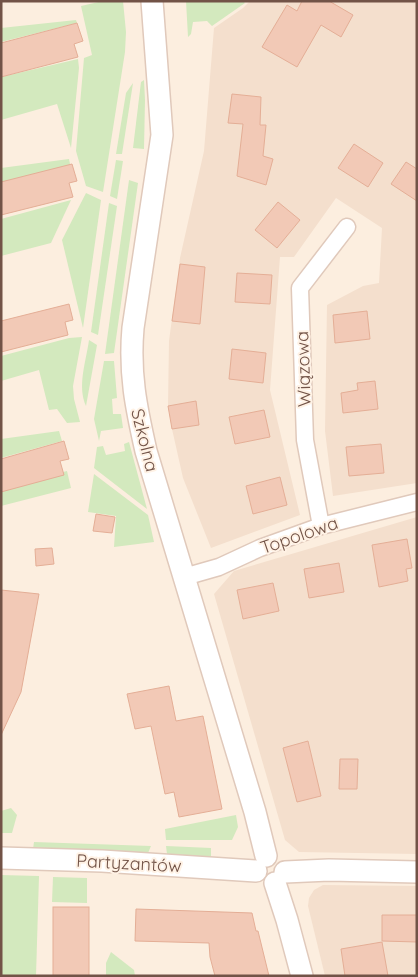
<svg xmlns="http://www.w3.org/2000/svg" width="418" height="977" font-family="Quicksand,sans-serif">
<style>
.residential{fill:#f4dfcd}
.green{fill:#d3e9be}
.building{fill:#f2c9b6;stroke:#e4ae96}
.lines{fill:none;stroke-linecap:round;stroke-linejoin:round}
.minor-casing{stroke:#e0c9bb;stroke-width:19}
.tertiary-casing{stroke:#e0c9bb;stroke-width:24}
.minor{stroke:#fff;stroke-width:16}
.tertiary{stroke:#fff;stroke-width:21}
.labels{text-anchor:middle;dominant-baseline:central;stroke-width:4;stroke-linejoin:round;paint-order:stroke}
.street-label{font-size:18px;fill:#725347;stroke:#fff2e5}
</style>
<rect width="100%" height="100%" fill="#fceedf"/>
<g class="residential">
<polygon points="250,1 417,1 417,483 333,496 325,431 327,305 363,286 379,283 382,228 336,198 294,257 280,257 270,390 300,515 211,548 183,478 172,429 168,406 169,341 180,258 204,151 214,28 243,8"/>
<polygon points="417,517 417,854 299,852 285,840 214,594 234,571"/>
<polygon points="323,885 417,886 417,976 325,976 308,906 309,898 314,890"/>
</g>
<g class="green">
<polygon points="103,1 123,1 126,32 125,52 103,192 86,186 76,151 84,58 92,55 81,6"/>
<polygon points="186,1 243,1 245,3 212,26 207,21 193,22 191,34 188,37"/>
<polygon points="76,20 77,23 1,42 1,28"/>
<polygon points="78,59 79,68 71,148 57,104 1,120 1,77"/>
<polygon points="144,80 145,100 144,149 133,148 141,82"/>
<polygon points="133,83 122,154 116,154 126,93"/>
<polygon points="69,159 71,169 1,187 1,168"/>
<polygon points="116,160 123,161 117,199 110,196"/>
<polygon points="129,180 138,183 114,353 105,354"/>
<polygon points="86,193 101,200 83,328 62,240"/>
<polygon points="71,200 51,243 1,256 1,219"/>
<polygon points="109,203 117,206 98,335 91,332"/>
<polygon points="82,337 73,386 74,399 80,422 67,423 57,409 49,410 39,370 1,381 1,356 69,338"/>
<path d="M89,340L97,345L86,406C77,386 86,362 89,340Z"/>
<polygon points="104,361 114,361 117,398 112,399 113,414 121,414 123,428 101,431 99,441 94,419"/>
<polygon points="59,431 62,441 1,458 1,439"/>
<polygon points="129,442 147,509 94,468 97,447 103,446 106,455 125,451 124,444"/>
<polygon points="67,471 71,488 1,506 1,488"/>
<polygon points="94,474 148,515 154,542 114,547 116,516 88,512"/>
<polygon points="11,808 17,815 12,833 1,833 1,811"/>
<polygon points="236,815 238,827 232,840 166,840 165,829"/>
<polygon points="34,842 151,846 148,853 33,849"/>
<polygon points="166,846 211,848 211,857 167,854"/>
<polygon points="1,875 39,876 36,976 1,976"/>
<polygon points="53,877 87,878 87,903 52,902"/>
<polygon points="111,952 134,970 135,976 106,976 106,963"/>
</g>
<g class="building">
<polygon points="302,1 329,1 353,15 341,37 321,25 297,67 262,47 287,5 297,11"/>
<polygon points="77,23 83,41 74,44 78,57 1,77 1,43"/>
<polygon points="232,94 261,97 260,125 266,125 263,156 273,159 266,185 237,176 243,124 228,123"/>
<polygon points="354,144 383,163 368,187 338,168"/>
<polygon points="406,162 417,169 417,201 391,184"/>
<polygon points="72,164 77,181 69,183 73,197 1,215 1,182"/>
<polygon points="278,202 300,220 277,248 255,230"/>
<polygon points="180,264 205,267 200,324 172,321"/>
<polygon points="237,273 272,275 270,304 235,302"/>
<polygon points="69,304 73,320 65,322 68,335 1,352 1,321"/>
<polygon points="367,311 370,339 335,343 333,315"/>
<polygon points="232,349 266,353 263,383 229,379"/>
<polygon points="375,381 378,409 343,413 341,393 358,390 357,383"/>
<polygon points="196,401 199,425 172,429 168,406"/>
<polygon points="264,410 270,437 235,444 229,417"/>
<polygon points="64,441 69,459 60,461 64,475 1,492 1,459"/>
<polygon points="381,444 384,473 349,476 346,447"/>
<polygon points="280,477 287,505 253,514 246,486"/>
<polygon points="96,514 115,517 112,533 93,531"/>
<polygon points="407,539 412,568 406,569 408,581 379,587 372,545"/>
<polygon points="52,548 54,564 36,566 35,549"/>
<polygon points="339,563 344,592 309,598 304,569"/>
<polygon points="273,583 279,611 243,619 237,590"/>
<polygon points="1,590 39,594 21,692 1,735"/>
<polygon points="169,686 176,721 203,716 222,809 179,817 174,792 165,794 151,726 135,729 127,694"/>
<polygon points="308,741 321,796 297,802 283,748"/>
<polygon points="340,759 358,759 357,789 339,789"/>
<rect x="53" y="907" width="36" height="69"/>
<polygon points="136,909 252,913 256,931 258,931 269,976 215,976 210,957 209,943 135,941"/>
<polygon points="382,915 417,915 417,942 382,941"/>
<polygon points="382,942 388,976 345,976 341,949"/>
</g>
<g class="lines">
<g class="minor-casing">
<g id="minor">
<polyline points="321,526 305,440 300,288 347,227"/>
<polyline points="184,577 219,567 260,548 321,526 417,502"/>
</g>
</g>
<g class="tertiary-casing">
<g id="tertiary">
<path d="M152,1L162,135L133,328C129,373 136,407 146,451L255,812L266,856"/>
<polyline points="1,858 102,861 256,871"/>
<polyline points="285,872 329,870 417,872"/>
<polyline points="275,883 287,920 302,976"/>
</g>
</g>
<use href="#minor" class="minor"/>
<use href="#tertiary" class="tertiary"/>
</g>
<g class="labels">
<g class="street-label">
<text transform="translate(303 369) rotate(-92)">Wiązowa</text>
<text transform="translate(145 440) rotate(76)">Szkolna</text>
<text transform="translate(299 535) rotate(-19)">Topolowa</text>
<text transform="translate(129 863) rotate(3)">Partyzantów</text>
</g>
</g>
<rect width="418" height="977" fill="none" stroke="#725347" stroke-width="5"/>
</svg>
